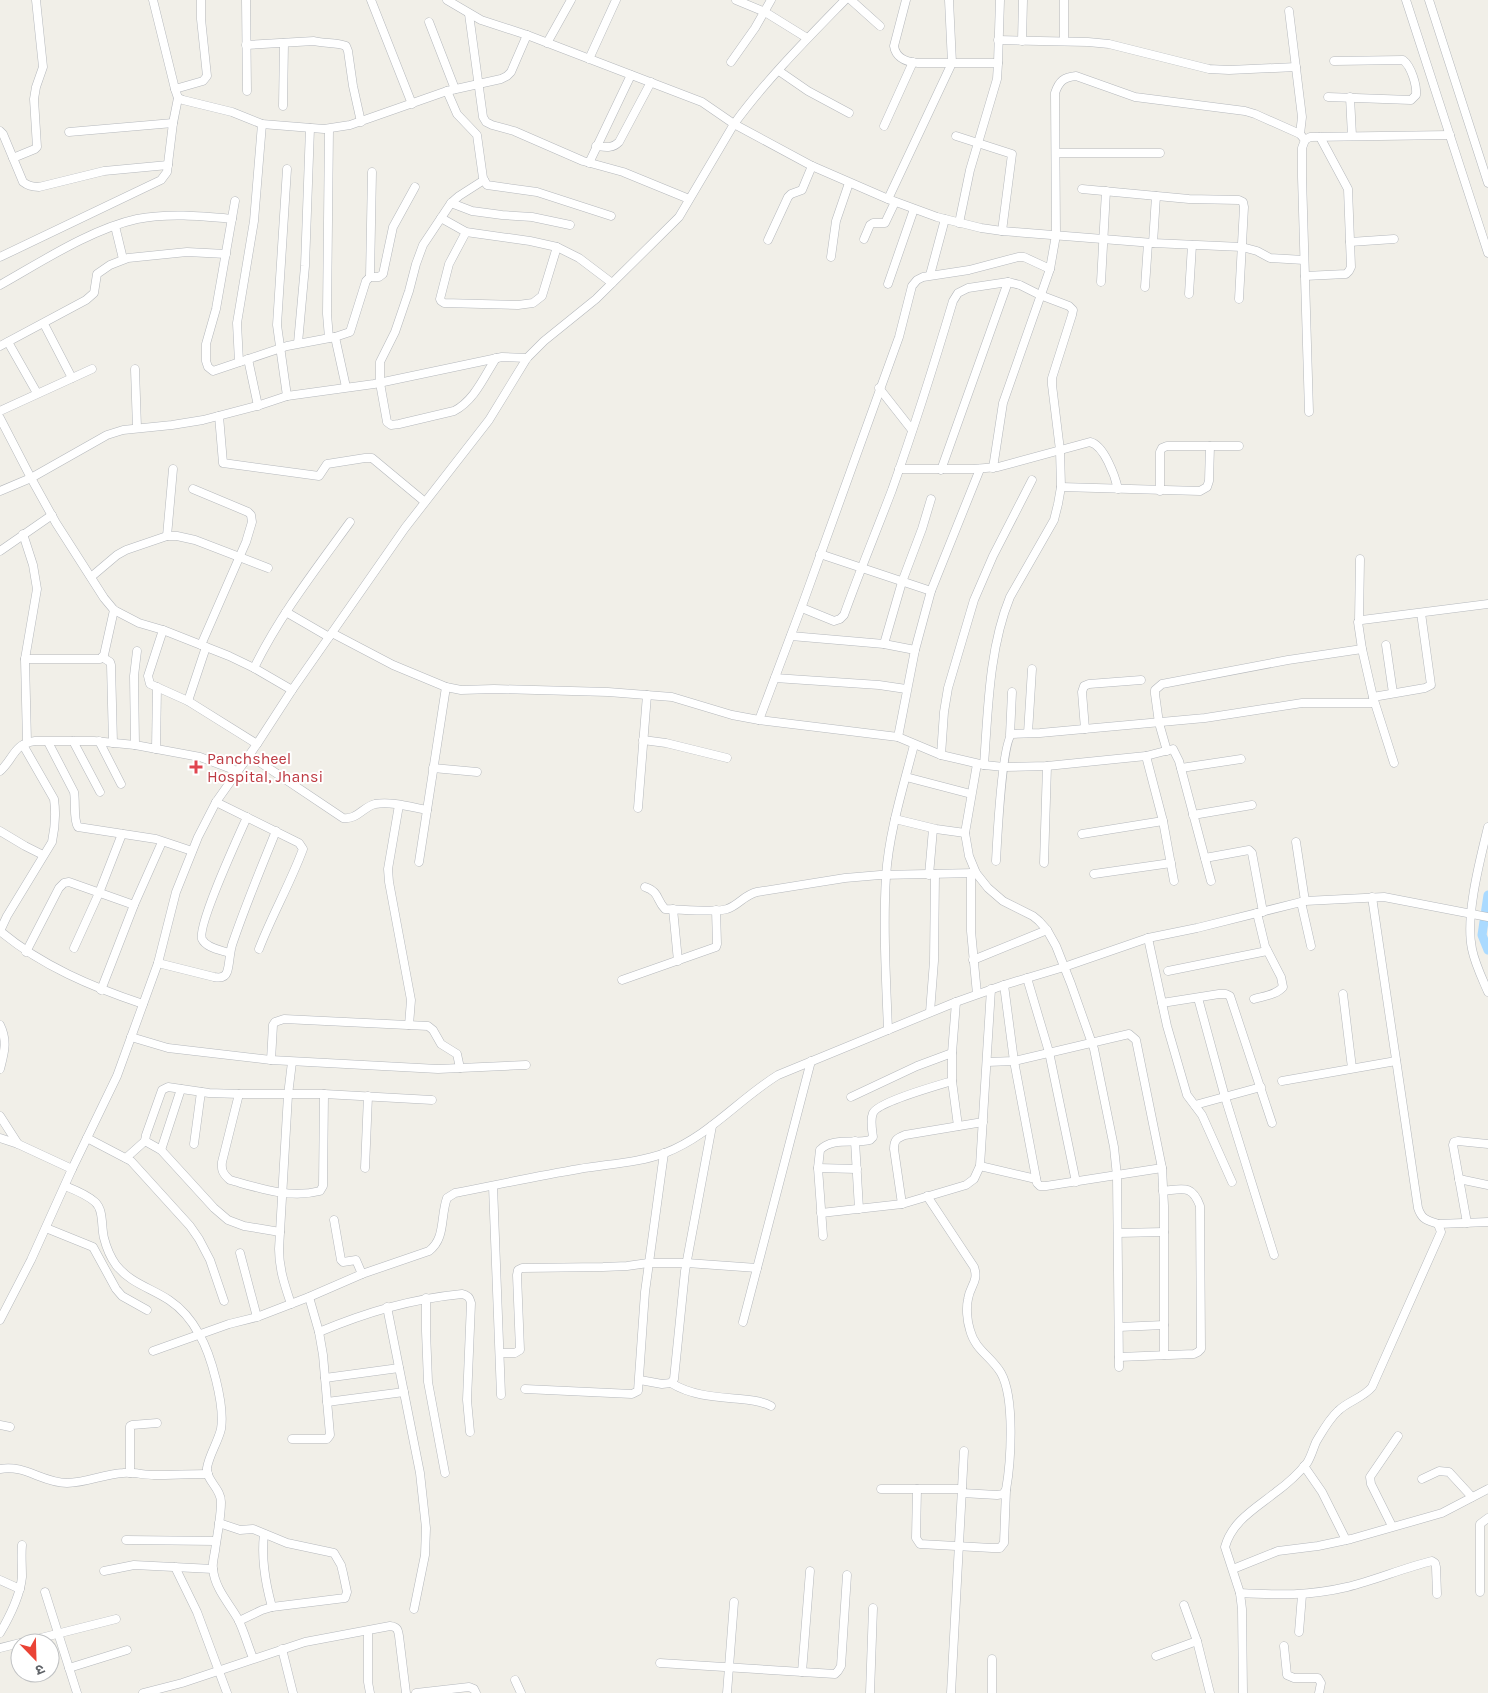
<svg xmlns="http://www.w3.org/2000/svg" width="1488" height="1693" font-family="Karla,'Noto Sans Devanagari',sans-serif">
<style>
.lines{fill:none;stroke-linecap:round;stroke-linejoin:round}
.canal{stroke:#aadaff;stroke-width:9}
.minor-casing{stroke:#b5b8bc;stroke-width:9}
.minor{stroke:#fff;stroke-width:8}
.health-dot{fill:#e0444e;stroke:#fff;stroke-width:2}
.labels{text-anchor:middle;dominant-baseline:central;stroke-width:4;stroke-linejoin:round;paint-order:stroke}
.health-label{font-size:16px;fill:#be3a42;stroke:#fff;text-anchor:start}
</style>
<rect width="100%" height="100%" fill="#f1efe8"/>
<g class="lines">
<polyline class="canal" points="1488,895 1482,935 1488,950"/>
<g class="minor-casing">
<g id="minor">
<polyline points="153,0 175,89 178,98 183,100 232,112 262,124 324,129 350,125 447,91 501,79 507,76 511,72 527,35"/>
<polyline points="246,0 247,91"/>
<polyline points="371,0 412,104"/>
<polyline points="447,0 481,20 527,35 702,102 734,124 812,166 888,199 937,217 981,228 1002,231 1153,243 1242,247 1257,251 1270,258 1304,260"/>
<polyline points="736,0 765,12 807,38"/>
<polyline points="851,0 880,26"/>
<path d="M906,0L894,46C896,59 907,62 918,63H998"/>
<polyline points="1406,0 1488,253"/>
<polyline points="1429,0 1488,183"/>
<polyline points="1289,11 1302,117 1300,134"/>
<polyline points="469,14 483,117 486,122 492,125 514,131 583,161 623,172 689,199"/>
<polyline points="429,22 455,89"/>
<polyline points="998,40 1088,42 1109,44 1209,69 1229,70 1296,67"/>
<polyline points="1022,41 1023,0"/>
<polyline points="1064,41 1064,0"/>
<polyline points="547,43 571,0"/>
<path d="M246,45L314,41C325,44 336,42 346,46L348,51L353,86L361,122"/>
<polyline points="589,59 616,0"/>
<polyline points="731,62 755,28 771,0"/>
<polyline points="779,71 808,91 849,113"/>
<polyline points="175,89 203,81 207,76 201,19 201,0"/>
<polyline points="447,91 457,114 477,135 483,178 487,185 537,192 611,216"/>
<path d="M1328,97L1411,100L1416,95C1417,85 1411,66 1403,60L1334,61"/>
<polyline points="1350,97 1352,136"/>
<polyline points="283,106 284,43"/>
<polyline points="884,126 913,62"/>
<polyline points="329,129 327,314 329,338"/>
<path d="M0,131L3,134L23,182C28,186 32,187 39,187L104,171L168,165"/>
<polyline points="69,132 173,123"/>
<polyline points="956,136 1012,154 1002,231"/>
<path d="M596,146C605,147 612,149 619,142L651,82"/>
<polyline points="1057,153 1160,153"/>
<polyline points="13,158 35,149 37,147 34,99 36,87 43,67 36,0"/>
<polyline points="589,163 631,75"/>
<polyline points="287,169 277,325 287,396"/>
<path d="M484,180L459,196L451,203L423,245L416,264L409,291L395,332L380,362V383L387,422L391,425L399,424L454,411C474,401 484,377 496,358"/>
<polyline points="1082,189 1189,199 1239,200 1243,202 1244,207 1239,299"/>
<polyline points="888,199 952,63 949,0"/>
<polyline points="235,201 216,309 206,344 206,361 208,367 213,371 287,346 335,337 350,332 366,281 370,277 379,277 383,274 393,227 415,187"/>
<polyline points="451,203 472,211 502,215 532,217 570,225"/>
<polyline points="441,218 466,232 530,241 557,247 579,258 612,283"/>
<polyline points="959,223 970,170 997,79 998,63 1000,0"/>
<polyline points="115,226 123,259"/>
<polyline points="466,232 449,264 440,299 441,301 444,303 518,305 533,303 542,296 557,247"/>
<polyline points="864,239 870,225 873,223 885,223 895,202"/>
<polyline points="768,240 788,197 791,194 802,190 812,166"/>
<polyline points="1350,242 1394,239"/>
<polyline points="1153,243 1156,196"/>
<polyline points="0,257 161,180 167,172 173,123 178,98"/>
<polyline points="831,257 836,221 849,183"/>
<polyline points="930,275 945,219"/>
<polyline points="1305,276 1346,274 1349,271 1351,267 1348,189 1320,137"/>
<polyline points="370,277 372,172"/>
<polyline points="1101,282 1106,191"/>
<polyline points="888,284 914,209"/>
<path d="M0,285C41,262 91,229 137,219C169,213 200,216 232,219"/>
<polyline points="1145,287 1148,243"/>
<polyline points="1189,294 1192,245"/>
<polyline points="44,324 72,378"/>
<polyline points="335,337 346,387"/>
<polyline points="8,342 37,393"/>
<polyline points="298,343 305,266 310,128"/>
<polyline points="0,346 86,300 94,293 97,274 110,265 128,258 187,252 226,254"/>
<polyline points="248,359 258,406"/>
<polyline points="239,362 237,323 254,221 262,124"/>
<polyline points="135,369 137,428"/>
<polyline points="879,388 912,430"/>
<polyline points="0,411 92,369"/>
<polyline points="1309,412 1302,177 1302,148 1305,140 1310,137 1450,135"/>
<polyline points="219,416 223,463 319,476 327,464 365,458 372,458 425,502"/>
<polyline points="0,418 31,478 56,523 104,598 114,610 139,623 163,630 229,656 254,668 292,690"/>
<path d="M993,468L1003,403L1050,269L1056,235L1055,93C1059,81 1064,77 1076,76L1135,97L1245,111L1255,114L1300,134L1305,140"/>
<path d="M899,469H973L998,467L1090,442C1104,445 1115,476 1118,489"/>
<polyline points="941,470 1008,282"/>
<polyline points="1061,487 1200,491 1207,487 1209,481 1210,446"/>
<polyline points="193,489 248,512 251,515 252,522 246,542 201,645"/>
<polyline points="0,491 31,478 107,435 123,430 172,425 203,420 260,405 287,396 374,384 502,357 527,358"/>
<polyline points="1160,491 1160,452 1162,448 1167,446 1239,446"/>
<polyline points="23,534 33,565 37,589 25,659 27,742"/>
<polyline points="167,536 173,469"/>
<polyline points="0,551 52,515"/>
<polyline points="820,554 931,591"/>
<polyline points="91,577 117,555 126,550 167,536 177,536 195,540 268,568"/>
<path d="M802,608L834,621L840,619L844,615C859,573 876,532 892,490C914,428 934,365 953,301L958,293L968,288L1008,282L1020,285L1040,295L1069,306L1073,310L1072,315L1052,378V385L1060,450L1061,487L1058,504L1054,520L1010,597C989,648 988,710 984,765"/>
<polyline points="286,612 329,637"/>
<polyline points="1359,621 1360,559"/>
<polyline points="163,630 148,676 150,684 188,701 257,744"/>
<polyline points="332,633 393,665 446,687 461,690 494,689 608,692 672,697 732,715 759,720 898,737 941,755 984,765 1004,767 1047,766 1146,756 1173,749 1179,761 1211,881"/>
<polyline points="791,636 884,644 915,650"/>
<polyline points="884,644 902,582 922,529 931,499"/>
<polyline points="1386,645 1393,693"/>
<polyline points="102,657 110,662 111,665 113,743"/>
<polyline points="25,659 100,659 104,655 114,610"/>
<path d="M254,668C280,615 316,569 350,522"/>
<polyline points="775,678 879,685 906,689"/>
<polyline points="1373,697 1425,688 1431,685 1421,613"/>
<polyline points="188,701 206,647"/>
<polyline points="759,720 803,603 899,337 912,286 917,280 923,277 969,270 1018,257 1024,257 1050,269"/>
<polyline points="1085,729 1082,692 1084,686 1089,684 1141,680"/>
<polyline points="1028,733 1032,669"/>
<polyline points="1010,735 1012,692"/>
<polyline points="898,737 915,650 931,591 980,469"/>
<polyline points="643,740 666,743 727,758"/>
<polyline points="73,741 100,792"/>
<polyline points="99,741 121,784"/>
<path d="M48,742L74,792C76,803 73,819 78,827L156,839L192,851"/>
<polyline points="135,745 134,676 137,651"/>
<polyline points="156,749 157,687"/>
<polyline points="1167,751 1159,723 1155,694 1155,690 1162,684 1288,660 1362,649"/>
<path d="M249,755L343,818C357,820 363,807 375,804C391,801 411,807 427,810"/>
<polyline points="941,755 944,712 948,688 974,600 993,556 1032,480"/>
<polyline points="1146,756 1163,821 1174,881"/>
<polyline points="1394,763 1373,697 1362,649 1358,622 1362,620 1488,604"/>
<polyline points="977,764 965,833 969,856 976,873 988,888 1003,901 1033,916 1039,921 1047,930 1056,946 1071,984 1094,1049 1114,1147 1117,1176 1119,1367"/>
<polyline points="433,768 477,772"/>
<polyline points="1181,768 1241,759"/>
<path d="M0,771C14,759 13,744 35,741H94L135,745L200,757L237,771"/>
<polyline points="906,777 971,794"/>
<path d="M216,802L299,843L303,849C290,884 272,915 259,949"/>
<polyline points="399,805 388,869 389,882 411,1000 409,1025"/>
<polyline points="638,808 647,695"/>
<polyline points="1193,815 1252,805"/>
<polyline points="895,819 936,829 965,833"/>
<path d="M1488,827C1480,860 1465,916 1472,949C1475,964 1482,978 1488,992"/>
<polyline points="0,831 25,846 43,855"/>
<polyline points="1082,834 1163,821"/>
<polyline points="1296,842 1305,901"/>
<polyline points="1205,858 1249,850 1252,853 1263,912"/>
<path d="M996,861C997,842 1002,742 1012,734L1040,733L1205,718L1302,703H1374"/>
<polyline points="419,862 446,687"/>
<polyline points="1044,863 1047,766"/>
<polyline points="971,873 971,931 977,994"/>
<polyline points="1094,874 1171,863"/>
<polyline points="929,875 933,829"/>
<path d="M645,887C660,892 656,900 665,909C678,909 718,913 727,909C739,905 744,895 757,892L845,878L880,875L976,873"/>
<polyline points="1301,902 1311,946"/>
<polyline points="673,909 678,961"/>
<path d="M0,931L7,916L52,842C55,828 56,813 54,799L23,745"/>
<path d="M0,931C42,966 92,987 143,1004"/>
<polyline points="1148,938 1167,1026 1187,1095 1202,1115 1232,1182"/>
<polyline points="74,948 99,893 122,834"/>
<polyline points="26,952 59,888 64,883 69,882 134,905"/>
<path d="M229,953C221,950 206,948 202,939C197,926 239,835 247,817"/>
<polyline points="973,960 1047,930"/>
<path d="M158,963L214,977C219,978 225,978 227,972C230,964 229,952 233,942C246,904 261,868 276,831"/>
<polyline points="1168,971 1267,951"/>
<polyline points="1027,978 1049,1052 1076,1182"/>
<polyline points="622,980 716,947 717,944 716,910"/>
<polyline points="1004,985 1014,1061 1037,1183 1040,1186 1046,1186 1162,1168"/>
<polyline points="101,990 134,905 162,842"/>
<polyline points="1343,994 1352,1068"/>
<polyline points="1198,998 1225,1097 1274,1255"/>
<path d="M1254,999C1264,996 1276,995 1283,987L1281,977L1265,946L1257,913"/>
<polyline points="956,1002 952,1053 952,1081 958,1126"/>
<polyline points="1162,1003 1219,994 1226,994 1230,996 1272,1123"/>
<polyline points="930,1012 934,961 935,874"/>
<path d="M0,1025C8,1041 4,1053 0,1069"/>
<path d="M888,1030C886,979 883,926 886,876C889,832 903,788 914,745"/>
<polyline points="131,1037 168,1048 271,1060 438,1069 526,1065"/>
<polyline points="271,1060 273,1025 275,1022 284,1019 428,1026 433,1030 441,1044 457,1054 460,1068"/>
<polyline points="987,1062 1014,1061 1129,1034 1136,1040 1162,1168 1164,1206 1164,1355"/>
<polyline points="1282,1081 1396,1061"/>
<path d="M239,1094L222,1162C221,1170 223,1174 230,1180C259,1188 289,1199 320,1191L323,1186L324,1094"/>
<polyline points="851,1097 917,1066 952,1053"/>
<polyline points="1195,1105 1261,1087"/>
<polyline points="0,1116 18,1144"/>
<polyline points="0,1138 18,1144 72,1169"/>
<polyline points="87,1138 131,1161 190,1226 199,1239 210,1260 224,1301"/>
<polyline points="855,1141 859,1209"/>
<polyline points="194,1144 201,1092"/>
<polyline points="161,1150 181,1089"/>
<polyline points="126,1158 145,1141"/>
<polyline points="980,1166 1036,1179"/>
<polyline points="365,1168 368,1096"/>
<polyline points="818,1168 857,1169"/>
<polyline points="1459,1179 1488,1185"/>
<path d="M65,1186C75,1190 86,1194 95,1202C104,1210 101,1227 104,1238C106,1246 111,1258 116,1265C130,1283 151,1288 169,1300C181,1308 192,1321 199,1334C211,1354 225,1405 221,1429C218,1442 209,1455 207,1468C206,1481 221,1488 221,1502C221,1518 217,1535 215,1551C214,1557 212,1564 213,1569C215,1589 229,1603 238,1619C244,1631 248,1646 253,1658"/>
<polyline points="493,1186 501,1395"/>
<path d="M927,1196L974,1267C979,1282 970,1285 968,1299C966,1308 967,1321 970,1330C975,1350 991,1356 1001,1373C1015,1398 1011,1462 1006,1490L1003,1494L997,1495L962,1493"/>
<path d="M902,1204L894,1149C894,1140 897,1138 905,1135L983,1122"/>
<polyline points="821,1213 902,1204 966,1185 974,1179 980,1166 991,989"/>
<polyline points="334,1220 341,1260 343,1262 356,1260 362,1274"/>
<polyline points="1467,1223 1453,1145 1454,1142 1458,1141 1488,1144"/>
<polyline points="1438,1224 1488,1222"/>
<polyline points="46,1228 93,1247 116,1289 122,1296 147,1310"/>
<polyline points="280,1232 244,1226 228,1220 214,1208 161,1150 145,1141 146,1135 162,1090 168,1087 209,1093 239,1094 324,1094 432,1100"/>
<polyline points="1118,1233 1164,1232"/>
<path d="M823,1236L818,1168L820,1150C832,1137 855,1144 870,1140L873,1137C872,1130 870,1120 873,1113C878,1102 939,1085 952,1081"/>
<polyline points="240,1253 257,1317"/>
<polyline points="426,1298 426,1331 428,1382 445,1473"/>
<path d="M291,1304C285,1286 279,1269 279,1249L288,1095L292,1062"/>
<polyline points="387,1307 420,1473 426,1528 425,1555 414,1609"/>
<path d="M0,1320L31,1260L72,1169L117,1076L158,963L176,892L198,837L216,802L257,744L292,690L405,528L489,420L527,358L544,341L596,299L679,217L734,124C766,80 807,39 845,0"/>
<polyline points="743,1322 811,1061"/>
<polyline points="1119,1327 1164,1325"/>
<path d="M319,1332C367,1312 411,1299 462,1294C468,1295 470,1298 471,1303L467,1400L470,1432"/>
<path d="M153,1351L229,1324L257,1317L309,1297L362,1274L429,1251C446,1238 440,1217 447,1198L455,1193C496,1185 537,1176 579,1169C607,1164 638,1163 665,1153C709,1136 739,1099 778,1075L956,1002L1004,985L1064,967L1148,938L1197,928L1305,901L1384,897L1488,917"/>
<polyline points="500,1353 515,1353 520,1350 517,1275 518,1270 522,1268 603,1267 627,1266 648,1263 687,1263 757,1268"/>
<path d="M1119,1357L1194,1354L1198,1352L1201,1349L1200,1206C1192,1184 1183,1189 1163,1191"/>
<polyline points="325,1378 399,1368"/>
<polyline points="640,1380 662,1384 671,1383 674,1379 685,1271 712,1126"/>
<path d="M671,1383C692,1396 717,1397 740,1399C751,1400 761,1401 771,1406"/>
<polyline points="525,1389 632,1394 638,1391 645,1292 664,1153"/>
<polyline points="327,1402 404,1392"/>
<polyline points="0,1425 10,1427"/>
<polyline points="292,1439 327,1439 330,1435 323,1355 319,1332 309,1297"/>
<polyline points="1304,1466 1322,1492 1346,1540"/>
<path d="M0,1469C24,1464 43,1483 67,1483C86,1483 104,1474 123,1473C133,1472 144,1475 154,1475C172,1475 190,1474 208,1474"/>
<polyline points="130,1473 130,1426 132,1425 157,1423"/>
<polyline points="1422,1479 1439,1471 1449,1472 1472,1497"/>
<polyline points="881,1489 962,1489"/>
<polyline points="917,1489 916,1538 920,1544 992,1548 1000,1548 1004,1543 1006,1490"/>
<polyline points="219,1523 240,1530 253,1529 287,1543 334,1553 341,1565 343,1573 347,1592 345,1598 272,1607 262,1610 239,1621"/>
<polyline points="1392,1526 1371,1484 1370,1477 1398,1436"/>
<path d="M264,1534C261,1559 265,1582 272,1607"/>
<polyline points="126,1540 216,1541"/>
<polyline points="175,1567 197,1612 227,1693"/>
<polyline points="1233,1569 1278,1551 1318,1546 1351,1539 1442,1513 1488,1489"/>
<polyline points="104,1571 134,1565 213,1569"/>
<polyline points="0,1580 20,1589"/>
<polyline points="45,1592 77,1693"/>
<polyline points="1480,1592 1480,1524 1488,1518"/>
<path d="M1240,1593C1279,1595 1309,1596 1347,1587C1376,1580 1403,1568 1432,1561L1435,1563L1436,1567L1437,1594"/>
<polyline points="1184,1605 1197,1641 1210,1693"/>
<polyline points="368,1631 368,1682 370,1693"/>
<polyline points="1299,1632 1302,1595"/>
<path d="M0,1633C10,1616 20,1596 22,1577C22,1566 21,1555 22,1545"/>
<polyline points="21,1643 116,1619"/>
<polyline points="1284,1646 1287,1675 1294,1678 1318,1678 1321,1683 1319,1693"/>
<polyline points="0,1648 20,1643"/>
<polyline points="282,1649 293,1693"/>
<polyline points="1156,1656 1197,1641"/>
<polyline points="992,1659 992,1693"/>
<polyline points="660,1663 835,1674 838,1671 841,1666 847,1575"/>
<polyline points="69,1668 127,1650"/>
<polyline points="802,1672 810,1571"/>
<polyline points="515,1680 521,1693"/>
<path d="M143,1693L182,1683L305,1642L390,1626C397,1627 398,1629 399,1636L406,1693"/>
<polyline points="416,1693 469,1687 474,1689 476,1693"/>
<polyline points="727,1693 734,1602"/>
<polyline points="870,1693 873,1608"/>
<polyline points="951,1693 964,1451"/>
<path d="M1243,1693L1242,1609L1240,1593L1225,1547C1232,1521 1256,1508 1276,1492C1287,1484 1298,1474 1307,1463C1311,1457 1313,1449 1316,1442C1322,1432 1329,1419 1338,1411C1348,1401 1363,1398 1372,1387L1441,1232L1438,1224C1427,1220 1422,1220 1418,1208L1372,897"/>
</g>
</g>
<use href="#minor" class="minor"/>
</g>
<path class="health-dot" d="M193.5 759.5h5v5h5v5h-5v5h-5v-5h-5v-5h5z"/>
<g class="labels">
<g class="health-label">
<text x="207" y="758">Panchsheel<tspan x="207" dy="18">Hospital, Jhansi</tspan></text>
</g>
</g>
<g transform="translate(35 1658) rotate(157)"><circle r="24" fill="#ffffff" stroke="#bfc1c3"/>
<path d="M0-4L9 19L0 12L-9 19Z" fill="#ea4335"/>
<text y="-8" font-size="14" font-weight="bold" text-anchor="middle" fill="#5f6368">उ</text>
</g>
</svg>
